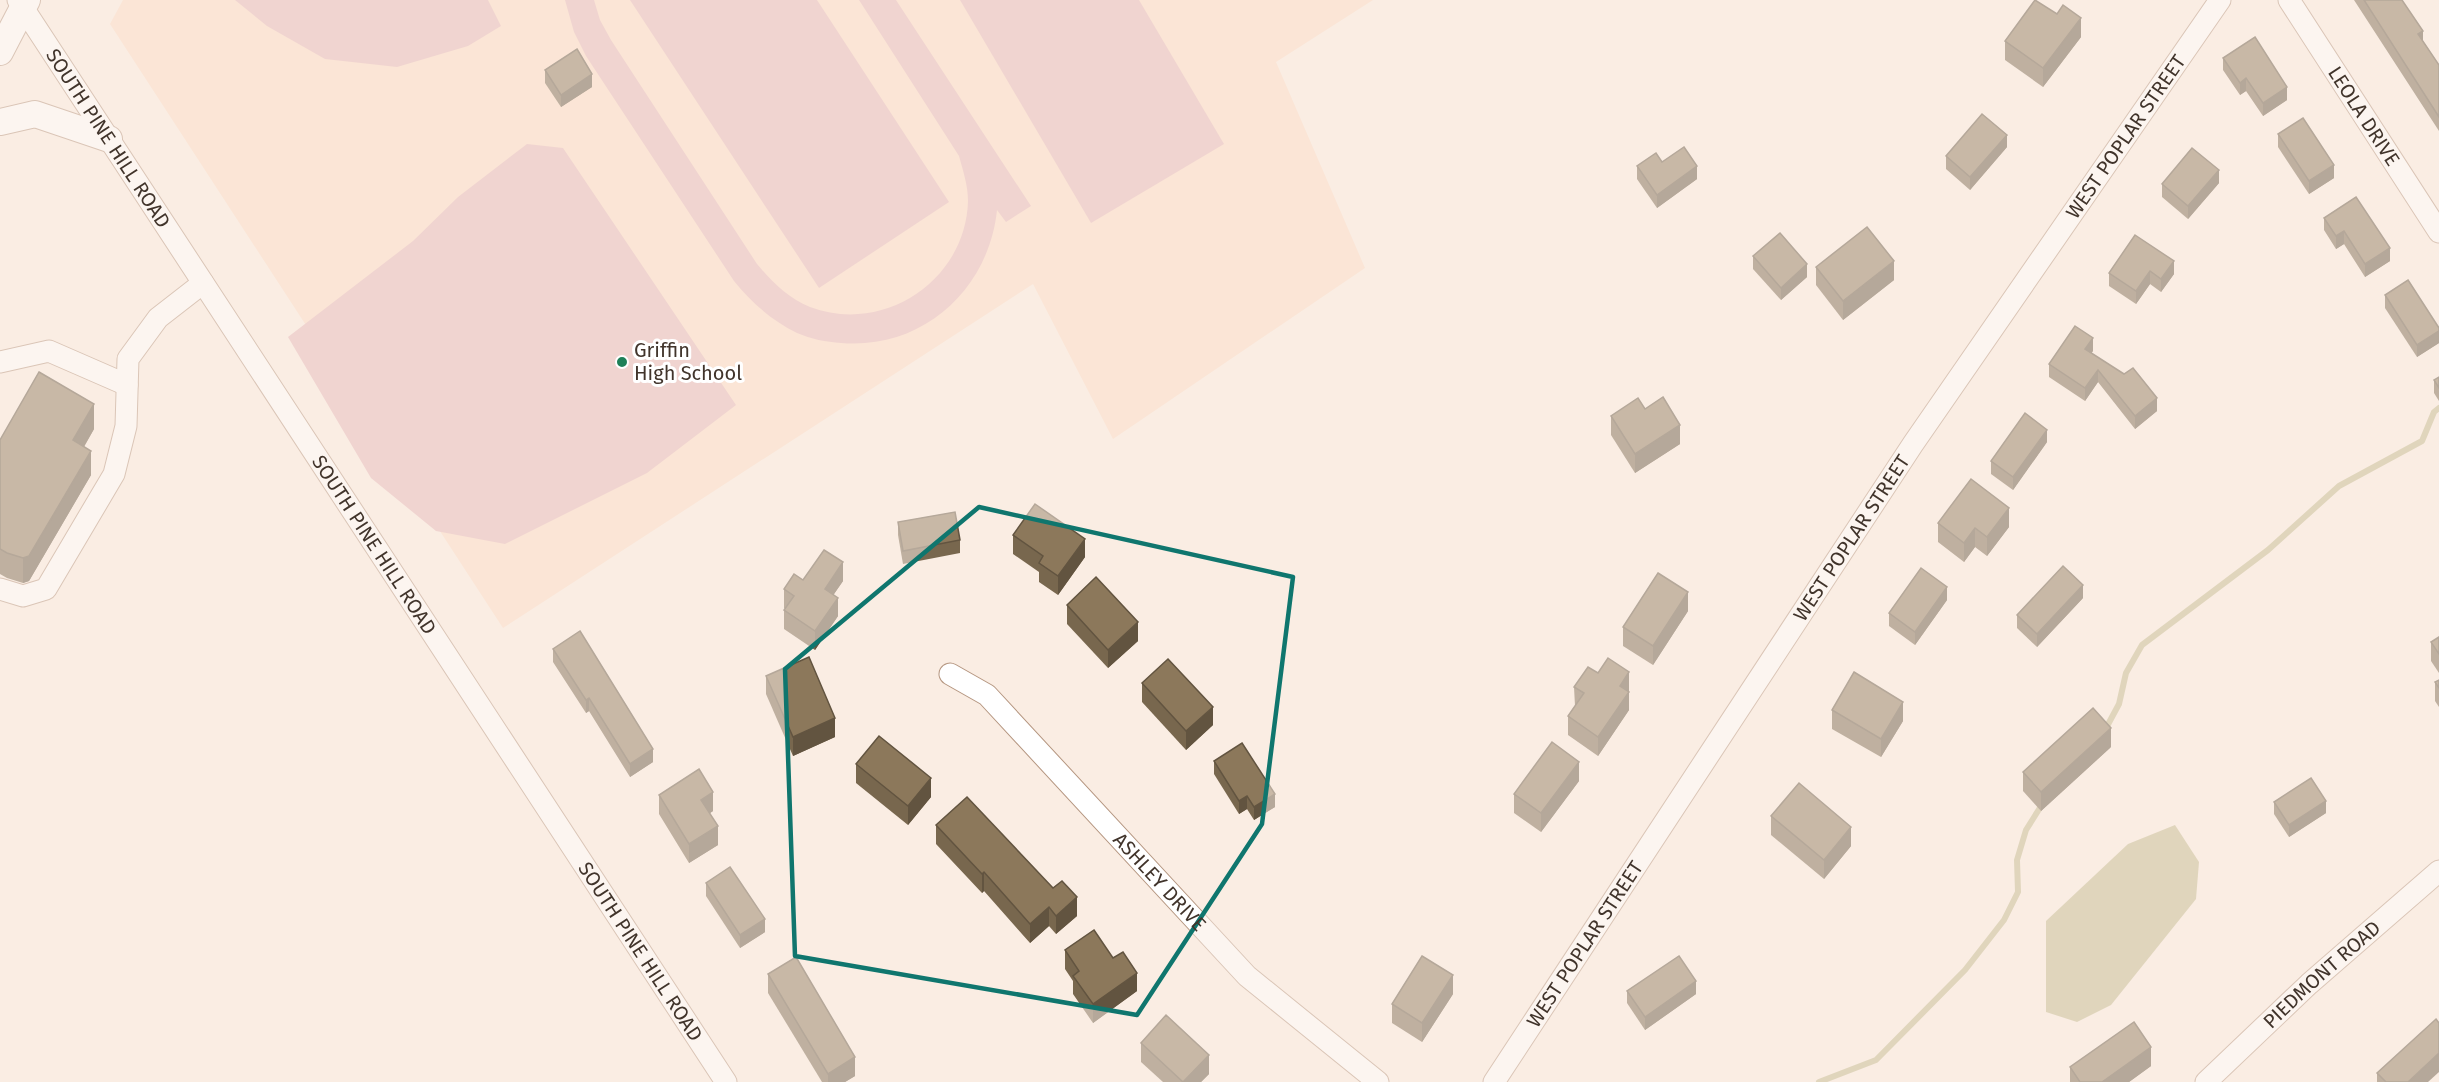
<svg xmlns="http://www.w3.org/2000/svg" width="2439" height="1082" font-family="'Fira Sans',sans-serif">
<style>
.built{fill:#fcdcc5}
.green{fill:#e5b6b8}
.water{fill:#c2b98d}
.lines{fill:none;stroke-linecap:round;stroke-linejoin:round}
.stream{stroke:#c2b98d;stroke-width:6}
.minor-casing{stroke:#b59680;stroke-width:23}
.major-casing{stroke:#b59680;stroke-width:28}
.minor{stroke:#fff;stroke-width:21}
.major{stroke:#fff;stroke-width:26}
.wall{fill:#78674e}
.shaded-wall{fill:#625440}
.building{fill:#8c785b;stroke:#625440;stroke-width:1.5}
.marked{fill:none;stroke:#0f766e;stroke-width:4.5;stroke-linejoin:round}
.poi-dot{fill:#1e8058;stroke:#fff;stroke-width:2}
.labels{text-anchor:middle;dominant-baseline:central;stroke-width:6;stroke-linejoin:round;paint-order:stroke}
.street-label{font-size:20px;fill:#41342b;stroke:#fff}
.poi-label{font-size:20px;fill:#41342b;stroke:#fff;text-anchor:start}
</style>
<rect width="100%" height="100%" fill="#faede3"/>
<polygon class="built" points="123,0 1373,0 1276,62 1365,268 1113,439 1033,284 503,628 110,24"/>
<g class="green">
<polygon points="235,0 488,0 501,26 468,46 397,67 325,59 267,26"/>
<path d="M565,0H594L600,20L611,40L757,264C772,282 788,298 810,307C884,335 966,280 968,201C968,185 963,171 959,156L859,0H896L1031,206L1006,222L997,210C989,289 923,350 841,343C826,342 811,339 797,333C771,320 752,303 734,281L586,56L574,32Z"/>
<polygon points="630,0 817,0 949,202 819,288"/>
<polygon points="960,0 1139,0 1224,144 1091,223"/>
<polygon points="527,144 563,148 736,405 647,473 505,544 436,531 371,478 288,337 413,241 458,197"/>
</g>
<polygon class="water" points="2175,825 2199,862 2196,899 2111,1005 2077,1022 2046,1012 2046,921 2128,844"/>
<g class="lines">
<g class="stream">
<polyline points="2105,730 2119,704 2126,673 2142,645 2268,550 2339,486 2422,441 2434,412 2439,408"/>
<polyline points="1819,1082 1876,1060 1965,970 2004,920 2018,892 2017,860 2026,830 2043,803"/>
</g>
<g class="minor-casing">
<g id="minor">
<path id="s1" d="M18,0L726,1082"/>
<path id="s2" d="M2289,0L2439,232"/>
<polyline points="0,362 49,351 127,385"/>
<polyline points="0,589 23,596 46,589 114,474 126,426 128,359 158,318 203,283"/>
<path id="s3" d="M950,674L987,695L1247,976L1378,1082"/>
<path id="s4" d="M1494,1082L1913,444L2220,0"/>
<path id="s5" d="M2206,1082L2309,984L2439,871"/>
</g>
</g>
<g class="major-casing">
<g id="major">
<polyline points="0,52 27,0"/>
<polyline points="0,122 35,114 109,139"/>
</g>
</g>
<use href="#minor" class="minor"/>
<use href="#major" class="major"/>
</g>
<g class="wall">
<polygon points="2354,0 2402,0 2423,41 2439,65 2439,131"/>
<polygon points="2057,14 2081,37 2043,87 2005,60 2005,41"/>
<polygon points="2223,58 2287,100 2263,116 2246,91 2240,95 2223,70"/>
<polygon points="545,70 592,87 561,107 545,83"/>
<polygon points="2278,134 2334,178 2309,194 2278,147"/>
<polygon points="2007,147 1970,190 1946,169 1946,156"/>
<polygon points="1662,162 1697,179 1657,208 1637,179 1637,166"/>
<polygon points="2219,183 2188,219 2162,197 2162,184"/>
<polygon points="2324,218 2390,261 2365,277 2344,244 2336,249 2324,230"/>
<polygon points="2135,235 2174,274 2161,292 2150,284 2136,304 2109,286 2109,273"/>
<polygon points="1753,256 1807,277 1781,300 1753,269"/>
<polygon points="1816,267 1894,280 1843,320 1816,285"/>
<polygon points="2385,295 2439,328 2439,343 2417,357 2385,308"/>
<polygon points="2093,351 2091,353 2157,411 2135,429 2098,382 2085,401 2049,377 2049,364"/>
<polygon points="2439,377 2439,401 2434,393 2434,380"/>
<polygon points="1645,409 1680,444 1635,473 1611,435 1611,416"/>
<polygon points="94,429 84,447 91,475 29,581 23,583 7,578 0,574 0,440"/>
<polygon points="2047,442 2013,490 1991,474 1991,461"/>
<polygon points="898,522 960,540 960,553 903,564 898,535"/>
<polygon points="1938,523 2009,527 1987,556 1975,547 1964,562 1938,542"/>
<polygon points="1013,535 1085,557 1058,595 1039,582 1039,572 1013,554"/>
<polygon points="803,580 843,581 834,594 838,616 815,650 784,629 784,610 785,608 784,608 784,589"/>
<polygon points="2083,598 2037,647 2017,628 2017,615"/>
<polygon points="1947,600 1915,645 1889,626 1889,613"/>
<polygon points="1067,605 1138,641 1108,668 1067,624"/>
<polygon points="1688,611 1653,665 1623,646 1623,627"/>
<polygon points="2439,637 2439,673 2431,661 2431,642"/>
<polygon points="553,649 653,762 630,777 589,711 586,713 553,662"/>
<polygon points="1629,672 1629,710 1598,756 1568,735 1568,716 1575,706 1574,687 1598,673"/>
<polygon points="766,676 835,737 793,756 766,694"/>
<polygon points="2439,680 2439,707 2435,701 2435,682"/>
<polygon points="1142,683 1213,725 1186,750 1142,702"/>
<polygon points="1832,710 1903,721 1881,757 1832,729"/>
<polygon points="2111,747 2041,811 2023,791 2023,772"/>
<polygon points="1214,761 1275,807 1254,820 1247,809 1239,814 1214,774"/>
<polygon points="856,764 931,797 908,825 856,783"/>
<polygon points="1579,781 1541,832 1514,813 1514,794"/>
<polygon points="659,795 713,811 710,813 718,845 689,863 659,814"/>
<polygon points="2274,802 2326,813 2289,837 2274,814"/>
<polygon points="1771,816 1851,846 1824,879 1771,835"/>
<polygon points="936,825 1077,916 1056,934 1049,926 1030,943 984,891 982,893 936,844"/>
<polygon points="706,883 765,932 740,948 706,896"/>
<polygon points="1065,950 1137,991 1093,1023 1073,994 1073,981 1065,969"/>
<polygon points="768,974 855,1076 845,1082 822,1082 768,993"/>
<polygon points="1627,991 1696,994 1645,1030 1627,1003"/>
<polygon points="1453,994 1422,1042 1392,1023 1392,1004"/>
<polygon points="1141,1043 1209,1074 1201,1082 1163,1082 1141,1062"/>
<polygon points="2151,1066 2129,1082 2070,1082 2070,1067"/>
<polygon points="2377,1073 2428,1082 2377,1082"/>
</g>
<g class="shaded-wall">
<polygon points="2081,18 2081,37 2043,87 2043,68"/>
<polygon points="2423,31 2423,45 2418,34"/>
<polygon points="592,74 592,87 561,107 561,95"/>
<polygon points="2246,78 2246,91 2240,95 2240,83"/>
<polygon points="2287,87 2287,100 2263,116 2263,103"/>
<polygon points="2007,135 2007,147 1970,190 1970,177"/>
<polygon points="2334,165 2334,178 2309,194 2309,181"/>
<polygon points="1697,166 1697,179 1657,208 1657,195"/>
<polygon points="2219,170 2219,183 2188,219 2188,206"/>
<polygon points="2344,231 2344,244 2336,249 2336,236"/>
<polygon points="2390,248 2390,261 2365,277 2365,264"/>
<polygon points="1894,261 1894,280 1843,320 1843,301"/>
<polygon points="2174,261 2174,274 2161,292 2161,279"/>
<polygon points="1807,264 1807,277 1781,300 1781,288"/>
<polygon points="2150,271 2150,284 2136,304 2136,291"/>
<polygon points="2439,331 2439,343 2417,357 2417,345"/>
<polygon points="2093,338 2093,351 2085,362 2085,349"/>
<polygon points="2098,370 2098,382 2085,401 2085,388"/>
<polygon points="2157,398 2157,411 2135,429 2135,416"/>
<polygon points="94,404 94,429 73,465 73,440"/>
<polygon points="1680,425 1680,444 1635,473 1635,454"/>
<polygon points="2047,430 2047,442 2013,490 2013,477"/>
<polygon points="91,451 91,475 29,581 23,583 23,558"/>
<polygon points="2009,508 2009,527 1987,556 1987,537"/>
<polygon points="1975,528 1975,547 1964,562 1964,543"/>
<polygon points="1085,539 1085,557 1058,595 1058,576"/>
<polygon points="843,562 843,581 825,607 825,589"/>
<polygon points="2083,585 2083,598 2037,647 2037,634"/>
<polygon points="1947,587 1947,600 1915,645 1915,632"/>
<polygon points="1688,592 1688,611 1653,665 1653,646"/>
<polygon points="838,598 838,616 815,650 815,631"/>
<polygon points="1138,622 1138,641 1108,668 1108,650"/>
<polygon points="1629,672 1629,710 1598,756 1598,737 1620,686"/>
<polygon points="589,698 589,711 586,713 586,700"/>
<polygon points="1903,702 1903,721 1881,757 1881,739"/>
<polygon points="1213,707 1213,725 1186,750 1186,731"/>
<polygon points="835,718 835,737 793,756 793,737"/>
<polygon points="2111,728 2111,747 2041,811 2041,792"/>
<polygon points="653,749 653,762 630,777 630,764"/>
<polygon points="1579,762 1579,781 1541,832 1541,813"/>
<polygon points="931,778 931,797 908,825 908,806"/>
<polygon points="713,792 713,811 701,819 701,800"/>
<polygon points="1275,794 1275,807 1254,820 1254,807"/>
<polygon points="1247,796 1247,809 1239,814 1239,801"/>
<polygon points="2326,801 2326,813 2289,837 2289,825"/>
<polygon points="718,826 718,845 689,863 689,844"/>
<polygon points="1851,827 1851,846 1824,879 1824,860"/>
<polygon points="984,872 984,891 982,893 982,874"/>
<polygon points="1077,897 1077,916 1056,934 1056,916"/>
<polygon points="1049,907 1049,926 1030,943 1030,924"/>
<polygon points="765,919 765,932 740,948 740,935"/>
<polygon points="1137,973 1137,991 1093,1023 1093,1004"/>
<polygon points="1453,975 1453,994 1422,1042 1422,1023"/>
<polygon points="1696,981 1696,994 1645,1030 1645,1017"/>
<polygon points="2151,1047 2151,1066 2129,1082 2102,1082"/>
<polygon points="2439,1053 2439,1072 2428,1082 2408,1082"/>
<polygon points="1209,1055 1209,1074 1201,1082 1183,1082"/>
<polygon points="855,1057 855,1076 845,1082 828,1082 828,1074"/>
</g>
<g class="building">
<polygon points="2035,0 2057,14 2063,5 2081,18 2043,68 2005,41"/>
<polygon points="2364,0 2402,0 2423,31 2418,34 2439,65 2439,117"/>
<polygon points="2255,37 2287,87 2263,103 2246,78 2240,83 2223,58"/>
<polygon points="577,49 592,74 561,95 545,70"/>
<polygon points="1982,114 2007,135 1970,177 1946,156"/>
<polygon points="2303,118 2334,165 2309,181 2278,134"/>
<polygon points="1684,147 1697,166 1657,195 1637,166 1656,153 1662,162"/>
<polygon points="2192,148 2219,170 2188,206 2162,184"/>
<polygon points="2356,197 2390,248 2365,264 2344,231 2336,236 2324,218"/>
<polygon points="1867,227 1894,261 1843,301 1816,267"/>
<polygon points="1780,233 1807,264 1781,288 1753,256"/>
<polygon points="2135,235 2174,261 2161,279 2150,271 2136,291 2109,273"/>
<polygon points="2408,280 2439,328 2439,331 2417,345 2385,295"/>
<polygon points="2075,326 2093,338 2085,349 2124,374 2133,368 2157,398 2135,416 2098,370 2085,388 2049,364"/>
<polygon points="39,372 94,404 73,440 91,451 29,556 23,558 7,553 0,549 0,440"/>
<polygon points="2439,377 2439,388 2434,380"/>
<polygon points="1663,397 1680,425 1635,454 1611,416 1638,398 1645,409"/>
<polygon points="2025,413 2047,430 2013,477 1991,461"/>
<polygon points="1971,479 2009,508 1987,537 1975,528 1964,543 1938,523"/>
<polygon points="1035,504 1085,539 1058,576 1039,563 1043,556 1013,535"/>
<polygon points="955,512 960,540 903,551 898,522"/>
<polygon points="824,550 843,562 825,589 838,598 815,631 784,610 794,596 784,589 794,574 803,580"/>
<polygon points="2063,566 2083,585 2037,634 2017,615"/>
<polygon points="1921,568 1947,587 1915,632 1889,613"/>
<polygon points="1658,573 1688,592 1653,646 1623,627"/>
<polygon points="1096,577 1138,622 1108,650 1067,605"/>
<polygon points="580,631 653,749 630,764 589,698 586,700 553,649"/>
<polygon points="2439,637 2439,654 2431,642"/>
<polygon points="809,657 835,718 793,737 766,676"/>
<polygon points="1608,658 1629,672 1620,686 1629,692 1598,737 1568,716 1584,693 1574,687 1588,667 1598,673"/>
<polygon points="1168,659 1213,707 1186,731 1142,683"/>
<polygon points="1854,672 1903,702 1881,739 1832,710"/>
<polygon points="2439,680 2439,688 2435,682"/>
<polygon points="2093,708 2111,728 2041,792 2023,772"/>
<polygon points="879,736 931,778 908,806 856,764"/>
<polygon points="1552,742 1579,762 1541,813 1514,794"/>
<polygon points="1242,743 1275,794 1254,807 1247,796 1239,801 1214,761"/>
<polygon points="699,769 713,792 701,800 718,826 689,844 659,795"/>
<polygon points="2311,778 2326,801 2289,825 2274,802"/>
<polygon points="1799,783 1851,827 1824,860 1771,816"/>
<polygon points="967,797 1053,888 1062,881 1077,897 1056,916 1049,907 1030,924 984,872 982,874 936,825"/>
<polygon points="730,867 765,919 740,935 706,883"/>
<polygon points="1094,930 1113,958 1123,952 1137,973 1093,1004 1073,976 1079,971 1065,950"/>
<polygon points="1422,956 1453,975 1422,1023 1392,1004"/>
<polygon points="1679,956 1696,981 1645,1017 1627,991"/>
<polygon points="796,957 855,1057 828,1074 768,974"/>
<polygon points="1166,1015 1209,1055 1183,1082 1141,1043"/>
<polygon points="2436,1019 2439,1023 2439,1053 2408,1082 2386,1082 2377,1073"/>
<polygon points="2134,1022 2151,1047 2102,1082 2080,1082 2070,1067"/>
</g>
<path d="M0 0H2439V1082H0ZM979,507L1293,577L1262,824L1137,1015L795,956L785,669Z" fill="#faede3" fill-opacity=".55" fill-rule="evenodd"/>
<path class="marked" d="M979,507L1293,577L1262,824L1137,1015L795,956L785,669Z"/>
<circle class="poi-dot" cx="622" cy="362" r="6"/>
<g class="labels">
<g class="street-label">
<text stroke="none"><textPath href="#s2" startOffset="138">LEOLA DRIVE</textPath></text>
<text stroke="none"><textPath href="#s4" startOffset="1137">WEST POPLAR STREET</textPath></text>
<text stroke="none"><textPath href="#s1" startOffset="165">SOUTH PINE HILL ROAD</textPath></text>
<text stroke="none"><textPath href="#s4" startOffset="651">WEST POPLAR STREET</textPath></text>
<text stroke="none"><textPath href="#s1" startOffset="651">SOUTH PINE HILL ROAD</textPath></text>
<text stroke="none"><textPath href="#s3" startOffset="297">ASHLEY DRIVE</textPath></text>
<text stroke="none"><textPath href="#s4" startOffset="165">WEST POPLAR STREET</textPath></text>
<text stroke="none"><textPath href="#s1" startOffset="1137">SOUTH PINE HILL ROAD</textPath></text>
<text stroke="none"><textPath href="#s5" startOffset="158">PIEDMONT ROAD</textPath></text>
</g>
<g class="poi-label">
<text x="634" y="350">Griffin<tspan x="634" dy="23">High School</tspan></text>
</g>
</g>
</svg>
